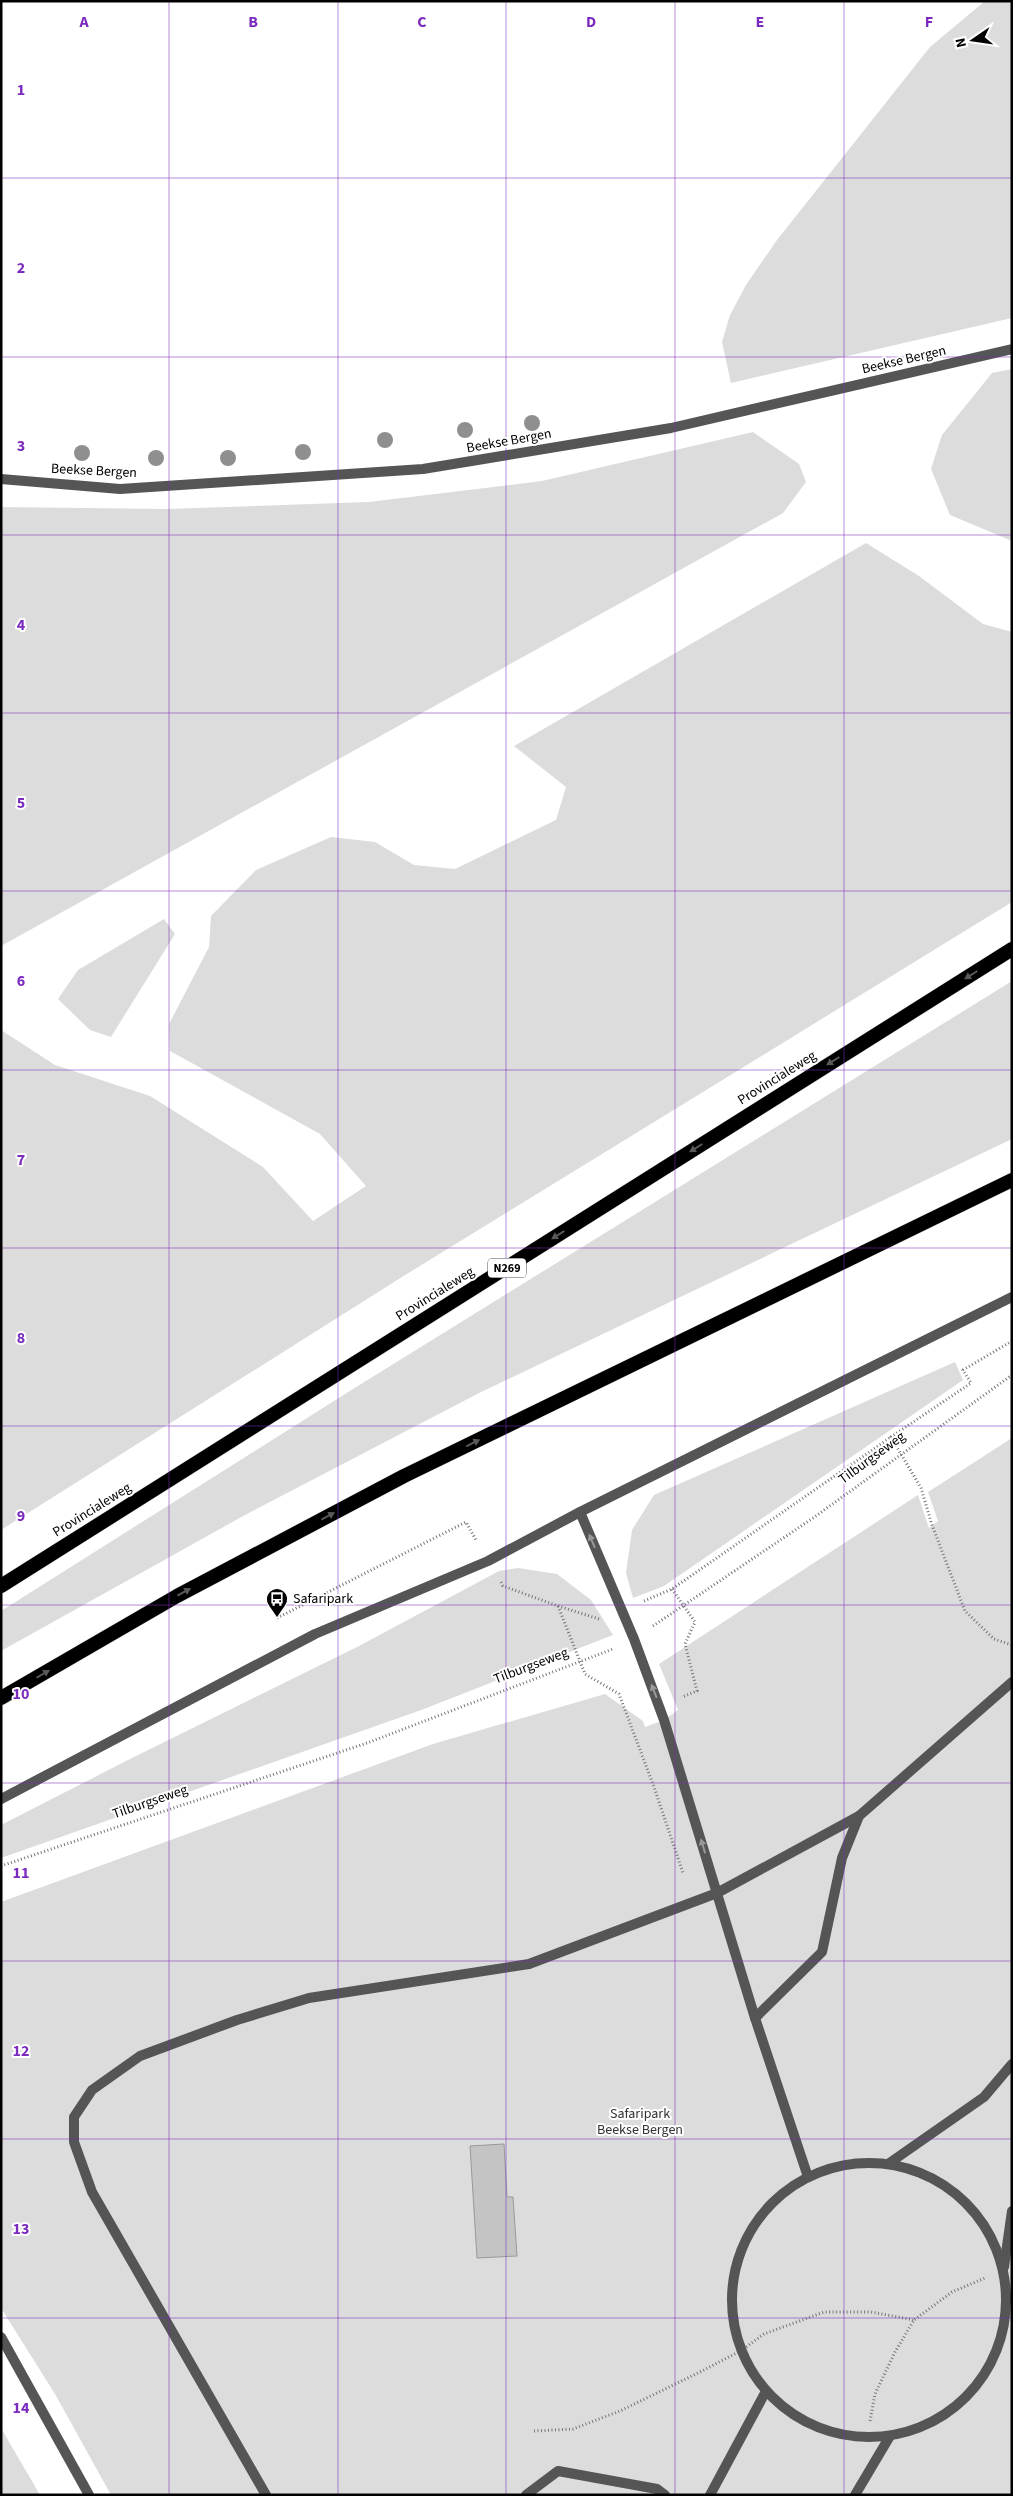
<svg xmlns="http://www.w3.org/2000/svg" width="1013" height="2496" font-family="'Source Sans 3',sans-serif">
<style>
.green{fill:#dcdcdc}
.building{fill:#c4c4c4;stroke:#999}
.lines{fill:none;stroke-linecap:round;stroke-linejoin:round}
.trunk-casing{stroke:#dbdbdb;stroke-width:15}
.path{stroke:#777;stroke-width:3;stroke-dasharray:1 2.5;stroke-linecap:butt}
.service{stroke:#555;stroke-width:10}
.minor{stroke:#555;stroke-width:10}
.tertiary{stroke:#555;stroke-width:10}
.trunk{stroke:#000;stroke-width:14}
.tree{fill:#8f8f8f}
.oneway{fill:#595959}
.oneway2{fill:#999}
.grid{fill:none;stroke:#7b2cbf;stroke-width:1;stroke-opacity:0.55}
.labels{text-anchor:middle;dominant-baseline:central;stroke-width:4;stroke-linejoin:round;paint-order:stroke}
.shield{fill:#fff;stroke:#4c4c4c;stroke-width:1}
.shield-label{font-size:12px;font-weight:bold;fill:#000}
.street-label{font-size:14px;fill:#000;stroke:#fff}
.poi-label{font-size:14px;fill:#000;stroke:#fff;text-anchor:start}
.park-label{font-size:14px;fill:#333;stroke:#fff}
.grid-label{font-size:16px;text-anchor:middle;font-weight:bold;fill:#7b2cbf;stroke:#fff;stroke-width:4;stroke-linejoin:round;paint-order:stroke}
</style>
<rect width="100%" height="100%" fill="#fff"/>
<g class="green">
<polygon points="985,1 1012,1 1012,318 731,383 722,342 730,315 746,285 777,240 930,47"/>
<polygon points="1012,369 1012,541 950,515 931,469 942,435 992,373"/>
<polygon points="753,432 799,464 806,482 783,513 1,946 1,507 166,509 369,502 542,481"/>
<polygon points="866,543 919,576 983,624 1012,632 1012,902 402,1277 1,1530 1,1030 55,1065 150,1096 263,1167 313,1221 366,1186 320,1134 170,1051 169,1024 209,947 211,916 256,870 331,837 375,842 414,865 455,869 556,820 566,787 514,746"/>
<polygon points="164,919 175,934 111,1037 90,1030 58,999 78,970"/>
<polygon points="1012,981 1012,1139 481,1392 245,1515 1,1651 1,1611 353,1389"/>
<polygon points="955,1362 963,1380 664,1586 633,1598 626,1573 632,1530 654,1495"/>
<polygon points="1012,1438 1012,2495 111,2495 55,2394 1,2308 1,1902 433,1744 605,1694 643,1721 645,1727 664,1720 678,1710 659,1664 918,1495 929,1528 938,1521 928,1492"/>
<polygon points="518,1568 557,1574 591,1600 613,1635 424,1709 1,1858 1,1825 128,1760 359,1646 499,1571"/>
<polygon points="1,2428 40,2495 1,2495"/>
</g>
<polygon class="building" points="504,2144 507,2197 513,2197 517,2256 477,2258 470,2146"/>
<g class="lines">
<g class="trunk-casing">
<g id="trunk">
<polyline points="1,1586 1012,949"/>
<polyline points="1,1698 177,1596 404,1476 1012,1180"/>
</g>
</g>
<g class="path">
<polyline points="1012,1341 963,1370 971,1383 891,1437 921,1488 932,1525 965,1611 994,1639 1012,1645"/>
<polyline points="501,1582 503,1586 558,1606 585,1674 619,1694 654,1787 683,1873"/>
<polyline points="672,1589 695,1622 685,1644 697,1691 682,1697"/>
<polyline points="644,1601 672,1589 891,1437"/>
<polyline points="558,1606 599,1619"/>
<polyline points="277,1618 466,1522 476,1540"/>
<polyline points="653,1626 813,1518 1012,1375"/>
<polyline points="1,1866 367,1743 613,1649"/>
<polyline points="870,2421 875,2394 895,2352 914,2320 952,2292 985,2278"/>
<polyline points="534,2431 573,2429 620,2411 704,2370 742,2350 764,2334 824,2312 871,2312 914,2320"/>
</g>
<g class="service">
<polyline points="580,1512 634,1639 664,1720 755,2018 808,2177"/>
<polyline points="755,2018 822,1952 842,1858 859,1816 1012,1682"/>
<circle cx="869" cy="2300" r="137"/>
<polyline points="888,2164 984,2097 1012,2064"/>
<polyline points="1004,2267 1012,2211"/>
<polyline points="1,2337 89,2495"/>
<polyline points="266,2495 92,2192 74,2142 74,2117 92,2090 140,2056 237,2020 309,1998 529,1964 717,1893 859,1816"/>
<polyline points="526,2495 558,2471 657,2489 665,2495"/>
<polyline points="710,2495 766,2391"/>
<polyline points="855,2495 890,2436"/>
</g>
<polyline class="minor" points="1,479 120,489 423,469 671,428 1012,349"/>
<polyline class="tertiary" points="1,1799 315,1634 488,1561 580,1512 1012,1297"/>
<use href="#trunk" class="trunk"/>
</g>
<g class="tree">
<circle cx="532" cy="423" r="8"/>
<circle cx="465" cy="430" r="8"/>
<circle cx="385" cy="440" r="8"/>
<circle cx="303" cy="452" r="8"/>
<circle cx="82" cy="453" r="8"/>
<circle cx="156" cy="458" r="8"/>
<circle cx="228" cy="458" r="8"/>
</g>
<defs><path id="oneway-solid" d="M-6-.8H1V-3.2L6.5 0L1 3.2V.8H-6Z" transform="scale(1.25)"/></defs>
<g class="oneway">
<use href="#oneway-solid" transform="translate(971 975) rotate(148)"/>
<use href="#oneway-solid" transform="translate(833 1061) rotate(148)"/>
<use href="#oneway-solid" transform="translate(696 1148) rotate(148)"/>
<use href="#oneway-solid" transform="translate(558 1235) rotate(148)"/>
<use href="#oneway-solid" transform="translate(473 1443) rotate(-26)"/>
<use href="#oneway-solid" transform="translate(328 1516) rotate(-28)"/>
<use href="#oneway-solid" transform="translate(184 1592) rotate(-28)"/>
<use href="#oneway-solid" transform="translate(43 1674) rotate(-30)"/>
</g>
<g class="oneway2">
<use href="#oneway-solid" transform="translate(592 1541) rotate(-113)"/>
<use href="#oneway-solid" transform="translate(654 1691) rotate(-111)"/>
<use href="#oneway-solid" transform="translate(703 1846) rotate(-107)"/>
</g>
<path class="grid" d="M169,1V2495M338,1V2495M506,1V2495M675,1V2495M844,1V2495M1,178H1012M1,357H1012M1,535H1012M1,713H1012M1,891H1012M1,1070H1012M1,1248H1012M1,1426H1012M1,1605H1012M1,1783H1012M1,1961H1012M1,2139H1012M1,2318H1012"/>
<defs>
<g id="bus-pin" transform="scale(1.125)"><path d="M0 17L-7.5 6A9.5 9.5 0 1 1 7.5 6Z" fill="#000" stroke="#fff"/><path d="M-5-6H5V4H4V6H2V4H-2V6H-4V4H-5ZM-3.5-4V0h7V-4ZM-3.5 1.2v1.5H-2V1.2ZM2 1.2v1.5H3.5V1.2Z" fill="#fff"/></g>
</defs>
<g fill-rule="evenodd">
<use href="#bus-pin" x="277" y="1599"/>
</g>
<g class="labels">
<rect class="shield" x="488" y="1258.5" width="38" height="19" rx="4"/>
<g class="shield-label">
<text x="507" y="1268">N269</text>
</g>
<g class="street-label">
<text transform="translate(904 360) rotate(-13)">Beekse Bergen</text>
<text transform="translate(509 441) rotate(-10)">Beekse Bergen</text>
<text transform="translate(94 471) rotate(3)">Beekse Bergen</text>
<text transform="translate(777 1078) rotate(-32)">Provincialeweg</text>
<text transform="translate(435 1294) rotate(-32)">Provincialeweg</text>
<text transform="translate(872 1458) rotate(-36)">Tilburgseweg</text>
<text transform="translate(92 1510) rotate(-32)">Provincialeweg</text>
<text transform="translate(531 1666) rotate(-21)">Tilburgseweg</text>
<text transform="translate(150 1802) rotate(-19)">Tilburgseweg</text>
</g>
<g class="poi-label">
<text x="293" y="1599">Safaripark</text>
</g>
<g class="park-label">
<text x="640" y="2114">Safaripark<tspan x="640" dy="16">Beekse Bergen</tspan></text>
</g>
</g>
<g class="grid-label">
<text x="84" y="27">A</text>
<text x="253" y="27">B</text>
<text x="422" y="27">C</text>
<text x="591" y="27">D</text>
<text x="760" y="27">E</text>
<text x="929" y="27">F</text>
<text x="21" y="95">1</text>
<text x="21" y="273">2</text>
<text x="21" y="451">3</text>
<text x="21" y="630">4</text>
<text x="21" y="808">5</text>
<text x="21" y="986">6</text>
<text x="21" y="1165">7</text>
<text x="21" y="1343">8</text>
<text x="21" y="1521">9</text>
<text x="21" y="1699">10</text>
<text x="21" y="1878">11</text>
<text x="21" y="2056">12</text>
<text x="21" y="2234">13</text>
<text x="21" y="2413">14</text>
</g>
<rect width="1013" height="2496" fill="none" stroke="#000000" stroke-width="5"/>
<g transform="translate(973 40) rotate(257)" stroke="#ffffff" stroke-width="4" paint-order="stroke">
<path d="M0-4L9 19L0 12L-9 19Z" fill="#000000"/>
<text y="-8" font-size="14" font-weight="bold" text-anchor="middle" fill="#000000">N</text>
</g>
</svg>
